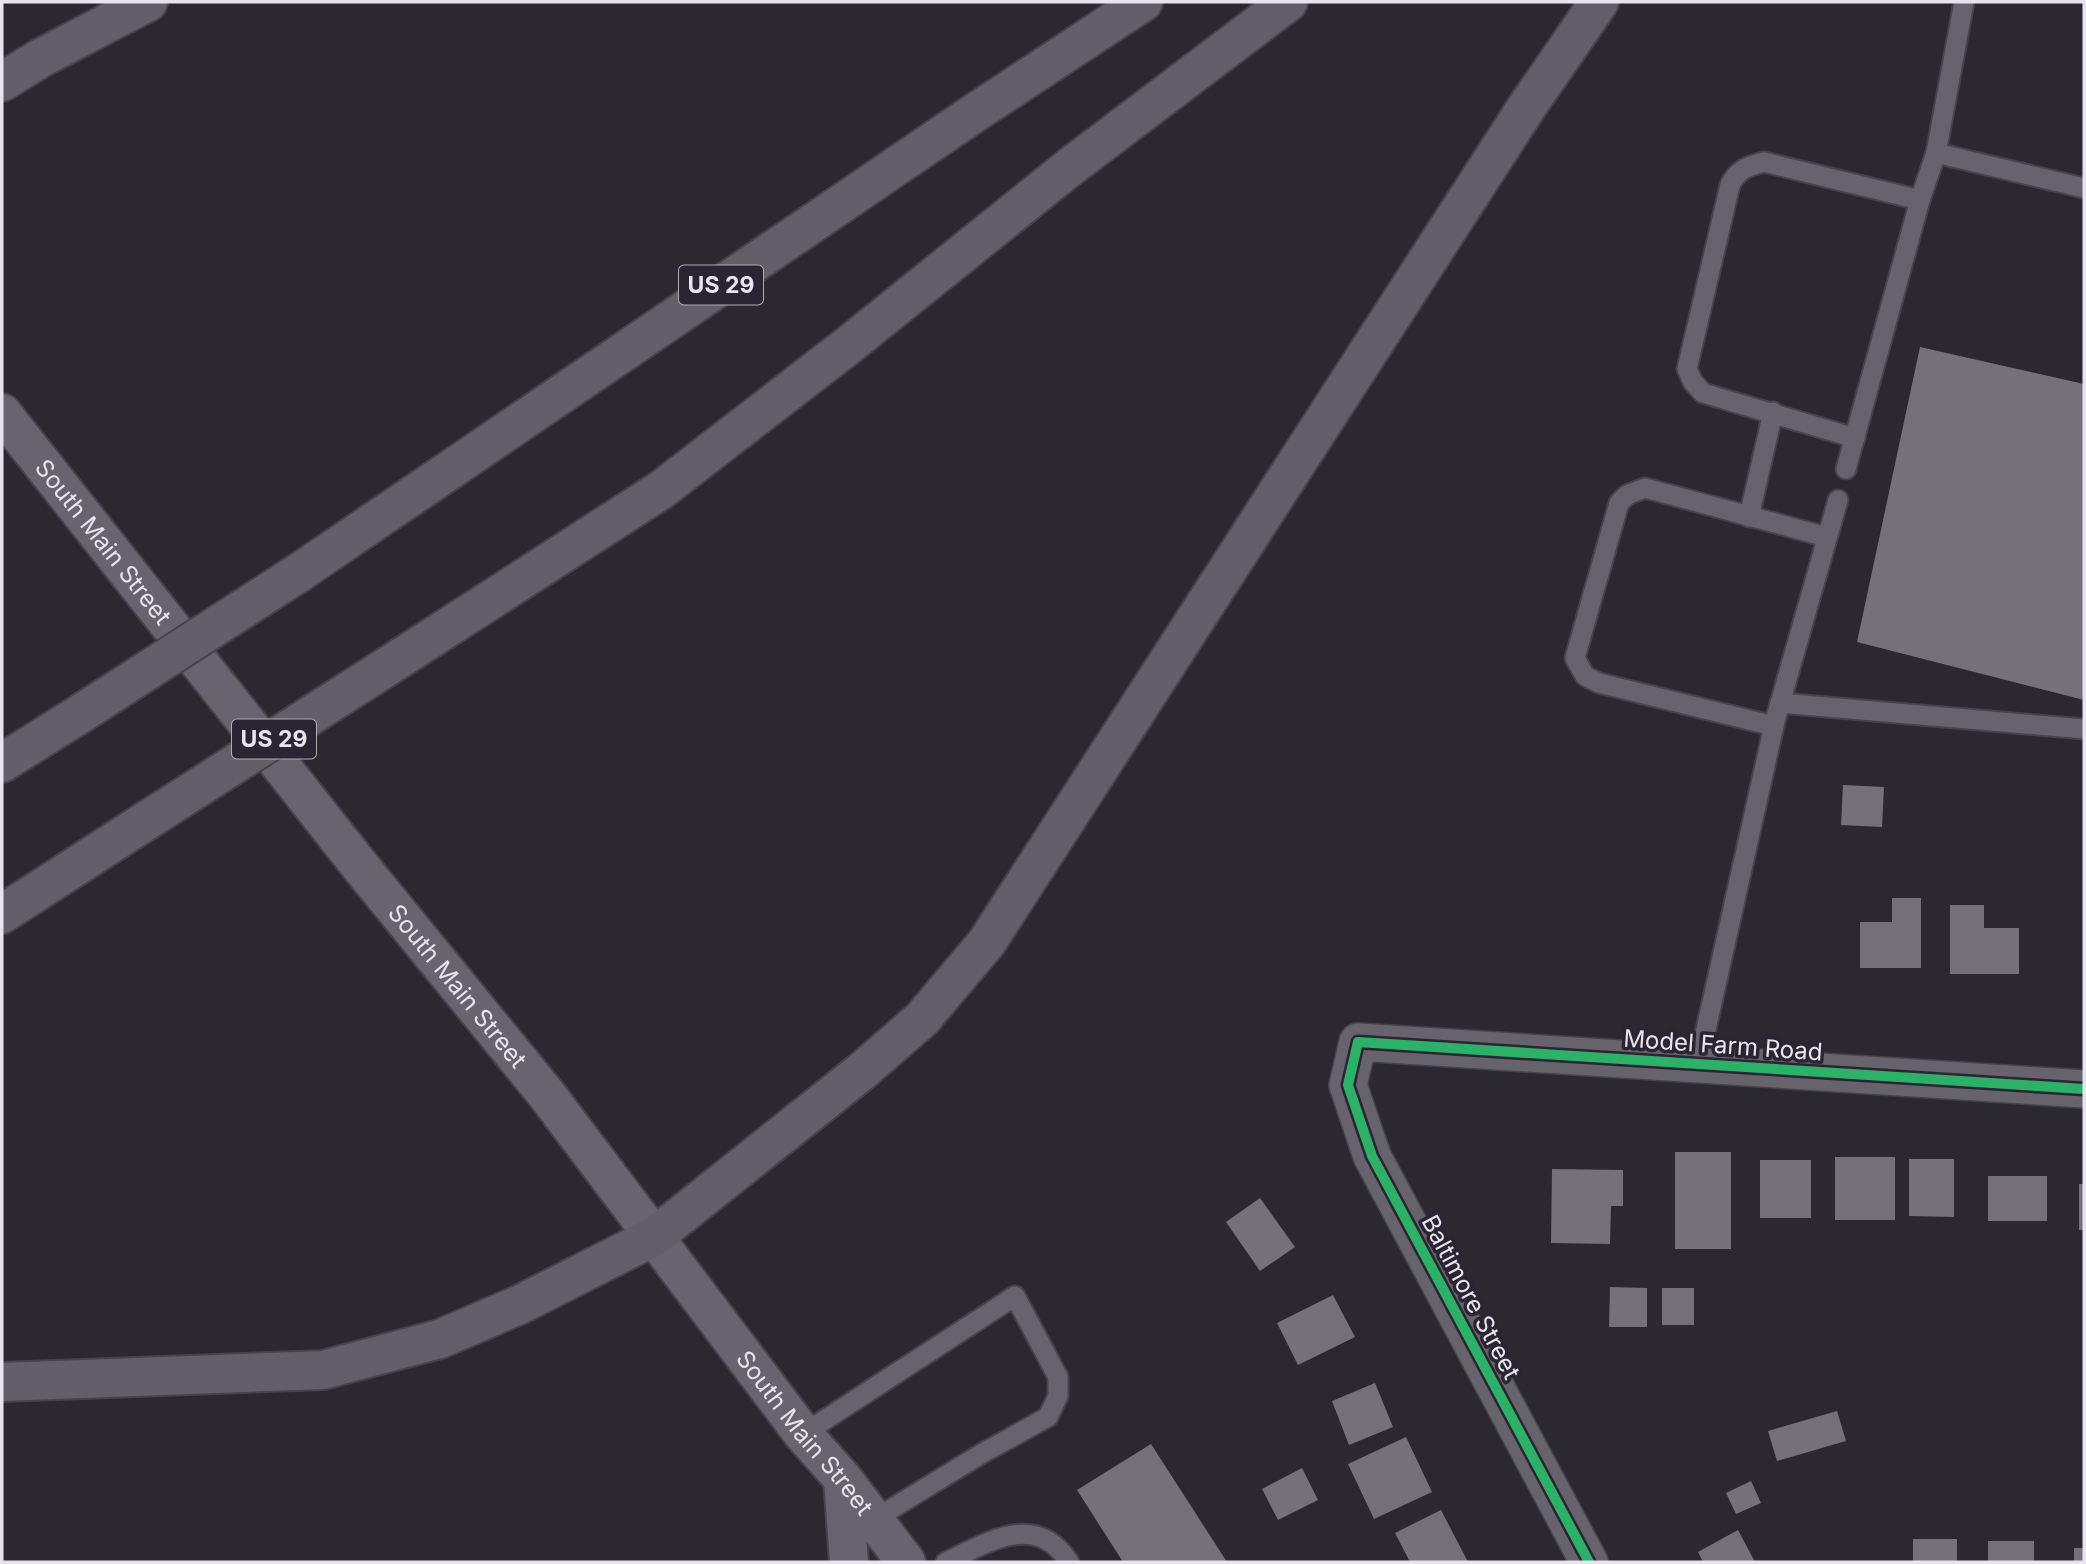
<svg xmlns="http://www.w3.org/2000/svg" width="2086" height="1564" font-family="Inter,sans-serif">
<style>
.building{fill:#747178}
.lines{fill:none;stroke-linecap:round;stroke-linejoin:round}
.lane-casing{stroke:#46434a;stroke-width:23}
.street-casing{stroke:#46434a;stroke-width:40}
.primary-casing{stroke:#46434a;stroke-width:42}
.highway-casing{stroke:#46434a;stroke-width:42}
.lane{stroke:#67636c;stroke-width:19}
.street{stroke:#67636c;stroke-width:37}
.primary{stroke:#68646f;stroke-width:38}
.highway{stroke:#635f68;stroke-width:38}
.highway-bridge-casing{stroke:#46434a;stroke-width:42;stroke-linecap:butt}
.highway-bridge{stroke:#635f68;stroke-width:38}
.cycleway-casing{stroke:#2b2533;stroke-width:15}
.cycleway{stroke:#2db169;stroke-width:10}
.labels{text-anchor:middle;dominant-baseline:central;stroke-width:7;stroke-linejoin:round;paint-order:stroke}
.shield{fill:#2b2533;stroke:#afabb6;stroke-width:2}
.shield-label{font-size:23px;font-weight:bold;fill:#e8e4ee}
.street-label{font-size:24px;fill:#e8e4ee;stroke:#2b2533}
</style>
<rect width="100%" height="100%" fill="#2c2830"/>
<g class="building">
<polygon points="1920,347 2084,384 2084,700 1857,642"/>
<polygon points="1843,785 1884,787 1882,827 1841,825"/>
<polygon points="1892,898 1921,898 1921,968 1860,968 1860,922 1892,922"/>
<polygon points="1950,905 1984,905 1984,928 2019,928 2019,974 1950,974"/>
<rect x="1675" y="1152" width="56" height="97"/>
<rect x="1835" y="1157" width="60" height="63"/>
<polygon points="1909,1159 1954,1159 1954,1217 1909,1216"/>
<rect x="1760" y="1160" width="51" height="58"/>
<polygon points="1552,1169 1623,1170 1623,1206 1611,1206 1610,1244 1551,1243"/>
<rect x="1988" y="1176" width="59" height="45"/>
<rect x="2079" y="1184" width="5" height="46"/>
<polygon points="1260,1198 1295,1247 1260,1271 1226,1222"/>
<polygon points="1610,1287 1647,1288 1647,1327 1609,1327"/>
<rect x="1662" y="1288" width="32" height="37"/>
<polygon points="1333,1295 1355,1337 1298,1365 1277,1323"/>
<polygon points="1375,1383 1393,1427 1349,1445 1332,1401"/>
<polygon points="1837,1411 1846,1441 1777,1461 1768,1431"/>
<polygon points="1406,1437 1432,1492 1374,1519 1348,1464"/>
<polygon points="1151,1444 1227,1562 1123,1562 1077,1490"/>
<polygon points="1302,1468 1318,1500 1278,1520 1262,1489"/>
<polygon points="1751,1481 1761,1503 1736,1514 1726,1493"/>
<polygon points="1441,1510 1468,1562 1410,1562 1395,1533"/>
<polygon points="1738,1530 1755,1562 1703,1562 1698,1552"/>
<rect x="1913" y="1539" width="44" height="23"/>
<rect x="1988" y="1541" width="46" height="21"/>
<rect x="2074" y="1548" width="10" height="14"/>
</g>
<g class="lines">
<g class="lane-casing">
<g id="lane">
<polyline points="1936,153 2084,188"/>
<path d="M1855,438L1703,393L1693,382L1687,369L1730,185C1737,170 1748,166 1764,162L1920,200"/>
<polyline points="1846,469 1920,200 1936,153 1964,2"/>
<polyline points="1749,517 1773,412"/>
<polyline points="1780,703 2084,729"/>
<polyline points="1774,726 1599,683 1585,676 1575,658 1619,503 1627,495 1645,488 1827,537"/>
<polyline points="1698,1065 1775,721 1838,500"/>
<polyline points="803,1434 1015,1296 1058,1377 1058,1396 1048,1417 981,1454 873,1520"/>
<path d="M946,1562C988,1542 1036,1511 1069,1562"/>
</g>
</g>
<g class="street-casing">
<polyline id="street" points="1589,1562 1372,1156 1348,1085 1358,1042 2084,1089"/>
</g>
<g class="primary-casing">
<g id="primary">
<path id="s1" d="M2,413L360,866L547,1095L803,1434L843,1479L906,1562"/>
<polyline points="843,1479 849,1562"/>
</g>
</g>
<g class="highway-casing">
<g id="highway">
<polyline points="2,82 39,59 148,2"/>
<polyline points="300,572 976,112 1143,2"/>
<polyline points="402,657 661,490 850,344 1070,167 1288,2"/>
<polyline points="2,763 80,714"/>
<polyline points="2,914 146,821"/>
<polyline points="2,1382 323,1370 440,1339 521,1304 655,1236 861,1072 922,1019 987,942 1526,108 1599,2"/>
</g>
</g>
<use href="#lane" class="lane"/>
<use href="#street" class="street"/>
<use href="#primary" class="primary"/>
<use href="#highway" class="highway"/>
<g class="highway-bridge-casing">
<g id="highway-bridge">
<polyline points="80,714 300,572"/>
<polyline points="146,821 402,657"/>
</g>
</g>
<use href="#highway-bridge" class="highway-bridge"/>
<g class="cycleway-casing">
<polyline id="cycleway" points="1589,1562 1372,1156 1348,1085 1358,1042 2084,1089"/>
</g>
<use href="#cycleway" class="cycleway"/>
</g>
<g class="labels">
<g class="shield">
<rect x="679" y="265.5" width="84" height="39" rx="5"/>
<rect x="232" y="719.5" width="84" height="39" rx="5"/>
</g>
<g class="shield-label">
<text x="721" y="285">US 29</text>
<text x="274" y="739">US 29</text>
</g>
<g class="street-label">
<text stroke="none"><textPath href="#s1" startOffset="164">South Main Street</textPath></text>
<text stroke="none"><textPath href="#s1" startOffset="732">South Main Street</textPath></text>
<text transform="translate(1723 1045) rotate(4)">Model Farm Road</text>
<text transform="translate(1471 1297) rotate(62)">Baltimore Street</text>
<text stroke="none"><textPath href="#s1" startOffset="1298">South Main Street</textPath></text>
</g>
</g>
<rect width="2086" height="1564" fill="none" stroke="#e8e4ee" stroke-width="7"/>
</svg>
